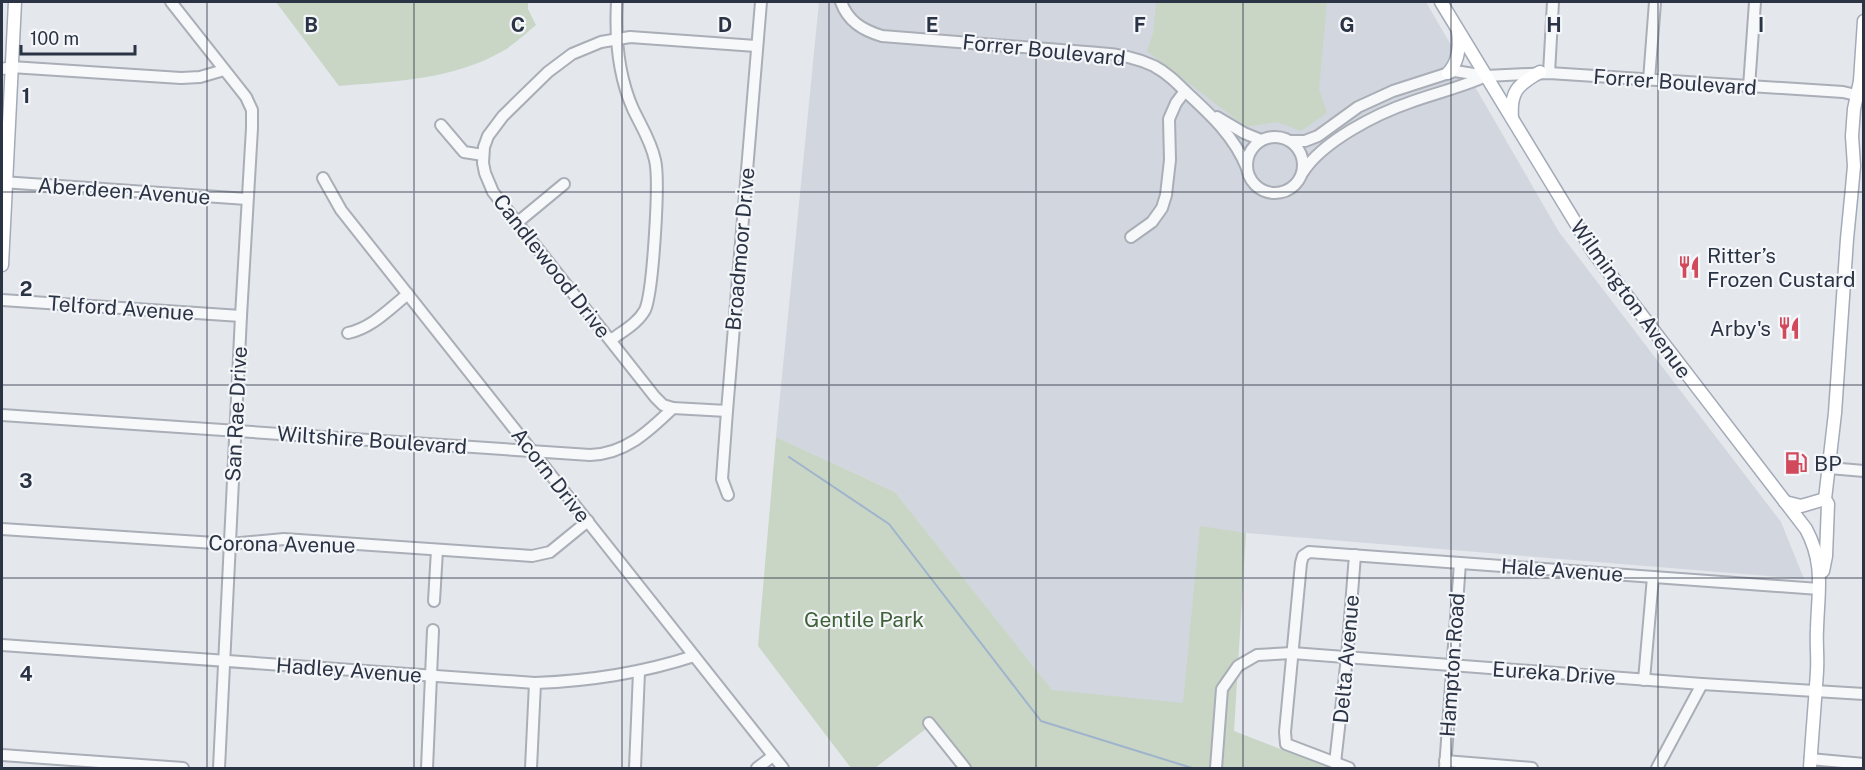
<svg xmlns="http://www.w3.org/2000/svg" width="1865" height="770" font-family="'Public Sans',sans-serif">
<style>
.built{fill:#d2d6de}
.green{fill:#c9d6c5}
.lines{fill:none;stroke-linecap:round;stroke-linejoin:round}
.stream{stroke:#9fb4cc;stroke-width:2}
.minor-casing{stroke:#a9aeb7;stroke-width:14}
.major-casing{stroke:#a3abb8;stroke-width:15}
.minor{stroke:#f7f8fa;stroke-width:10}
.major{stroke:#fff;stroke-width:12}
.grid{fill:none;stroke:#2b3445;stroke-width:1.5;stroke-opacity:0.55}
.labels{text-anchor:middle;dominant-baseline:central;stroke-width:4.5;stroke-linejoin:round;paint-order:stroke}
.street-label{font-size:21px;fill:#2b3445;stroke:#f4f6f9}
.poi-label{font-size:21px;fill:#2b3445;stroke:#f4f6f9;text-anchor:start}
.park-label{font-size:21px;fill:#3f6138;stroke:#f4f6f9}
.grid-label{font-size:20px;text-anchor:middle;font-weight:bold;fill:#2b3445;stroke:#f4f6f9;stroke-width:4.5;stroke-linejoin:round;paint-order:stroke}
</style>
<rect width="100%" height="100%" fill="#e4e7ec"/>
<polygon class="built" points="819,2 1426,2 1559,232 1781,522 1804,579 1222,531 1180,731 1054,693 895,492 776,437"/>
<g class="green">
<path d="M276,2H528V9L536,25C526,33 515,44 503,51C452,80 396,81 339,86Z"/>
<polygon points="1156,2 1327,2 1319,89 1327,113 1301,131 1277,122 1246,127 1147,51 1153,33"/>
<polygon points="776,437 895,492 1052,690 1183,703 1200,526 1246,533 1234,731 1329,768 957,768 927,728 875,768 851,768 758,646"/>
</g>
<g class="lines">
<polyline class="stream" points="789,457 889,524 1041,721 1192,768"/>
<g class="minor-casing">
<g id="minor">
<polyline points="171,2 246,97 252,110 252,128 241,316 219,768"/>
<path d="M841,2C848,21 862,30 882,36L1099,53C1118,54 1137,58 1154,66C1167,73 1176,82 1186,92C1211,115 1234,136 1247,168"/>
<polyline points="2,69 11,67 181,78 200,77 224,70"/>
<polyline points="1549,73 1553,2"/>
<polyline points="1649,80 1655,2"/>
<polyline points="1749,87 1755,2"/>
<polyline points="1217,117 1244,133 1261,140"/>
<polyline points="441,125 464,152 483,155"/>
<circle cx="1275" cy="165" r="28"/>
<polyline points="1291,141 1305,141 1318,136 1358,107 1393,91 1455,71 1486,76 1549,73 1843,92 1864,97"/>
<path d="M1303,172C1323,141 1376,114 1411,102C1436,93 1462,87 1486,76"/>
<polyline points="323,178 341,210 783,768"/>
<polyline points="2,182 247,199"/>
<polyline points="518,222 564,184"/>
<polyline points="1131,237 1152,222 1162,208 1166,195 1170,160 1169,119 1176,103 1185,91"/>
<polyline points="2,300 241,316"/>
<path d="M348,333C372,328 389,309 408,294"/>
<path d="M611,340C623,331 638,323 645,310C653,292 660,180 655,160C651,141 641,126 633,109C618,75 615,38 617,2"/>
<polyline points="673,408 663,405 655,397 493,192 485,173 483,163 484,147 488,136 503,116 548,72 572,54 601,42 630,37 756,46"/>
<path d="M2,415L590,455C625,454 648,432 673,408L727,411"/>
<polyline points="1829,468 1864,471"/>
<polyline points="728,495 722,479 727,411 761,2"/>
<polyline points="2,529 230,544 284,539 532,556 550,552 588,521"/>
<polyline points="434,601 437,550"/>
<path d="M2,645L535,683C590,681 642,673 694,656"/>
<polyline points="1644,680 1653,577"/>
<polyline points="929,723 965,768"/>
<polyline points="2,755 183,768"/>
<polyline points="1810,759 1864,764"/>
<polyline points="1445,761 1532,768"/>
<polyline points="1335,763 1347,657 1355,555"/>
<polyline points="427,768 433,630"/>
<polyline points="531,768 535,683"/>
<polyline points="635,768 639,672"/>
<polyline points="757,768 773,756"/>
<polyline points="1216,768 1222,689 1238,666 1257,655 1292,653 1702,684 1864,694"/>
<polyline points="1349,768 1286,744 1285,732 1301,563 1303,556 1309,552 1819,589"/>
<polyline points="1445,768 1460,563"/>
<polyline points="1657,768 1702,684"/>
</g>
</g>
<g class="major-casing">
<g id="major">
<path d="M1441,2L1594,253L1806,529C1825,564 1818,591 1817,629C1816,643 1818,657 1817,671C1815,703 1812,736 1810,768"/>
<path d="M1448,73C1459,62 1460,47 1458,31"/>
<path d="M1512,118C1510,92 1517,85 1540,72"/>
<polyline points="2,265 15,2"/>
<polyline points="1785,502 1801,506 1825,499"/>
<polyline points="1823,571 1826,556 1828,504 1825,499 1835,413 1847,239 1852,188 1854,166 1852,136 1854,109 1860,81 1864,21"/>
</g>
</g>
<use href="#minor" class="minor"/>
<use href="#major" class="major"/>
</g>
<path class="grid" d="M207,2V768M414,2V768M622,2V768M829,2V768M1036,2V768M1243,2V768M1451,2V768M1658,2V768M2,192H1864M2,385H1864M2,578H1864"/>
<defs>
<g id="restaurant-bare" transform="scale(1.8)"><path d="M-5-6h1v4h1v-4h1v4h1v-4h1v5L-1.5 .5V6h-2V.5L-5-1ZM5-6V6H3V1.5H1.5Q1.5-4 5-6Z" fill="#d1495b" stroke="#f4f6f9" stroke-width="2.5" paint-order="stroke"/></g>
<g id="fuel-bare" transform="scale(1.8)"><path d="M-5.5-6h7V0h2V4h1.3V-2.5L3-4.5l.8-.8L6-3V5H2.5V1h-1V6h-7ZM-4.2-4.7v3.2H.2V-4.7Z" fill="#d1495b" stroke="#f4f6f9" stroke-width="2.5" paint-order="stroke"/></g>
</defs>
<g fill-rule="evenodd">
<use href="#restaurant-bare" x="1689" y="267"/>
<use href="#restaurant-bare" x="1789" y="328"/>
<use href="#fuel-bare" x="1796" y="463"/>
</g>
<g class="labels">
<g class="street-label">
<text transform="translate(1044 50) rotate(6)">Forrer Boulevard</text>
<text transform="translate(1675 82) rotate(4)">Forrer Boulevard</text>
<text transform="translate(124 191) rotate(4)">Aberdeen Avenue</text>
<text transform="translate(740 249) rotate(-85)">Broadmoor Drive</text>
<text transform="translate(552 266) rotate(52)">Candlewood Drive</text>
<text transform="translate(1631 299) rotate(54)">Wilmington Avenue</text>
<text transform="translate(121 308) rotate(4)">Telford Avenue</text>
<text transform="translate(236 414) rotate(-87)">San Rae Drive</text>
<text transform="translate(372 440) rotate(4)">Wiltshire Boulevard</text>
<text transform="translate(551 475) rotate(52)">Acorn Drive</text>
<text transform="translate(282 544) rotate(1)">Corona Avenue</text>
<text transform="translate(1562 570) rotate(4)">Hale Avenue</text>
<text transform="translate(1346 659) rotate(-85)">Delta Avenue</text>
<text transform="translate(1452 665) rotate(-86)">Hampton Road</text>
<text transform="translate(349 670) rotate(4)">Hadley Avenue</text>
<text transform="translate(1554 673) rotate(4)">Eureka Drive</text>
</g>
<g class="poi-label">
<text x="1707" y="255">Ritter’s<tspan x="1707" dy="24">Frozen Custard</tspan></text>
<text x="1771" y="328" text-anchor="end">Arby's</text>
<text x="1814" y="463">BP</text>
</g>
<g class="park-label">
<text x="864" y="619">Gentile Park</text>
</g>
</g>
<g class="grid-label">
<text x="311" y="32">B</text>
<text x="518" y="32">C</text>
<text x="725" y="32">D</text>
<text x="932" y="32">E</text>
<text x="1140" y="32">F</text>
<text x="1347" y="32">G</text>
<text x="1554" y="32">H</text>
<text x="1761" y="32">I</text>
<text x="26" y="103">1</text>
<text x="26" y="296">2</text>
<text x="26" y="488">3</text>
<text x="26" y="681">4</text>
</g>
<rect width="1865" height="770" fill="none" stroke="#2b3445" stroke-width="6"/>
<path d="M21 45v9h114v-9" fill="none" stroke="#2b3445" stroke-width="3"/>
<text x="30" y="45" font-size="18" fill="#2b3445" stroke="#f4f6f9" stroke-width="4.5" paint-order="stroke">100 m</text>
</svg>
